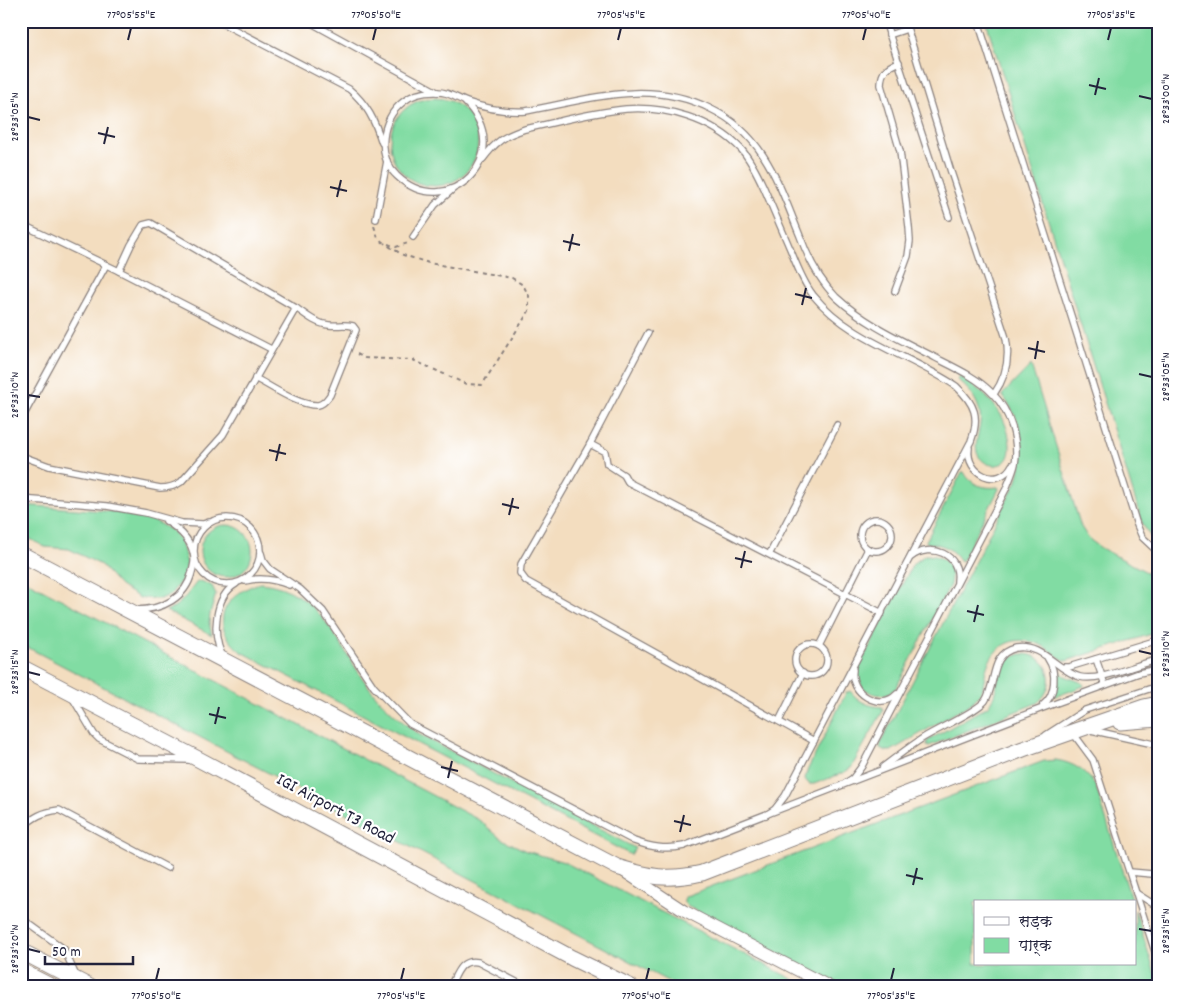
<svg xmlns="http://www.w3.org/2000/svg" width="1179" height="1008" font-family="Dekko,'Playpen Sans Deva',sans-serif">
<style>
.green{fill:#81dca3;stroke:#527f6f}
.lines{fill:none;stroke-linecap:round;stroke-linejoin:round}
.lane-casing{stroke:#8a807d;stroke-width:8}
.street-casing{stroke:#8a807d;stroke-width:13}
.secondary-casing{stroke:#8a807d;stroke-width:17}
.path{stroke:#8a807d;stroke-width:2;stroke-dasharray:4 4;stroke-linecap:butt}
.lane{stroke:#fff;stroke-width:5.5}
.street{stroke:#fff;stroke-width:11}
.secondary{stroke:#fff;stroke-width:15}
.ticks{fill:none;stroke:#22223b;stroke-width:2}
.labels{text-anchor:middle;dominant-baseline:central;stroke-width:4.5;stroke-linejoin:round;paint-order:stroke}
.street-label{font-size:18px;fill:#22223b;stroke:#fff}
.neatline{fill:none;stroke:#22223b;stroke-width:2}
.ticks-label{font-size:12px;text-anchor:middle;fill:#22223b}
</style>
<rect width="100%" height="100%" fill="#fff"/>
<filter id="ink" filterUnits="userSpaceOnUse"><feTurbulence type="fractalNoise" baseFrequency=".02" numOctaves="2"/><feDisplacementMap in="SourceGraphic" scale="10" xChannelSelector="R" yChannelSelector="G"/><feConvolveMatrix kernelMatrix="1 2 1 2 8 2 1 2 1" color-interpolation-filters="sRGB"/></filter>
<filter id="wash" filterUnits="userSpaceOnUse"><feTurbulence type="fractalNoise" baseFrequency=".0096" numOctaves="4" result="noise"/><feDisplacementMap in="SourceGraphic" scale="20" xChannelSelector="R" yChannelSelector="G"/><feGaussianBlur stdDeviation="1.12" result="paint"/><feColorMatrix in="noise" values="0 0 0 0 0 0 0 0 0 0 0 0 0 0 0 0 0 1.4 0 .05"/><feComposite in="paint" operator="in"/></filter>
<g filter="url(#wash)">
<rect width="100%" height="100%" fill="#f3ddbf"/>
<g class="green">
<polygon points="986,21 1158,21 1158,544 1150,536 1143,525"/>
<circle cx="434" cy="142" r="44"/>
<path d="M1031,365L1081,527L1089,539L1101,548L1158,578V632L1066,661C1055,656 1048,647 1036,643C1012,635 993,646 986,670C984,677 984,686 981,693C978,697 974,700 970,704L891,751H886L880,748L881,742L1017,481C1026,447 1024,423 1002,395Z"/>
<path d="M960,376C976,387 991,398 1001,415C1008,427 1019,462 997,465C992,466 987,464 983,461C968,449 983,430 980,414C978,400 969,389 958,380Z"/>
<path d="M962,472H964C970,485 985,489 998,487L999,489L962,561L959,560C951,547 941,544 927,543L926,541Z"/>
<polygon points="21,505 118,512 153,520 174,532 181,541 187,563 184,577 170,595 160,599 140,598 120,586 101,565 69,549 45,547 21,534"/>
<circle cx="226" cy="551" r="26"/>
<path d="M925,555C946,555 954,566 950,585L896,688C885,698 873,696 862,687L858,675L859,666L913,564Z"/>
<polygon points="21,578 479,820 500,838 526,851 564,862 808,987 679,987 21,644"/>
<path d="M201,581L212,586L216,594L210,614L209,623L212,635L166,611C183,604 186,595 197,582Z"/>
<path d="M260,583C322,588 338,649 372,691C386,708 402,722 420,735L635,848L631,855L240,651C207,623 225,594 260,583Z"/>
<path d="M1021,654C1050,653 1059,686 1037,703L929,746L927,745V741L988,706C1003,687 991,661 1021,654Z"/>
<polygon points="1059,671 1065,676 1083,683 1084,686 1057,696 1055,695 1057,672"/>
<path d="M850,691C859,702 868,706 882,707L883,711L851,768L843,773L814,784H809L805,779L807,771L846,693Z"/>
<path d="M1056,760C1074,763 1087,771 1096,787L1132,902H975V964H1135V910L1156,977L1158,987H841L687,906C683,902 683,900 686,896L1044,761Z"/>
</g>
</g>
<g filter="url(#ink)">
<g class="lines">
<g class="lane-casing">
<g id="lane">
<path d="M218,21L349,89C367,104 375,121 382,143"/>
<polyline points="308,21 437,92"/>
<polyline points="885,21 949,217"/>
<path d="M905,21L951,172L1006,338C1010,358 1006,377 994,394"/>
<polyline points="978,21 1137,525 1142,537 1158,552"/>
<polyline points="889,35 907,29"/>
<path d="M464,101C519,154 448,224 397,176C376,156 381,119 403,102C412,94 423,92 435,92C448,91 455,98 467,102C487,109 505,112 526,111C591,99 649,78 711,109C765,135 779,185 800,236C808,258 819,280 836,297C865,324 901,340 936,358C956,368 978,378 993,394C1010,411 1019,441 1015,464C1013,473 1009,481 1006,489L862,766L853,778L842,785"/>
<path d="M483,159C496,141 504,136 525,129C558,122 592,112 626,109C666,106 712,119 741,149C751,160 758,175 764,188C773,209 782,230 791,251C797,266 803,282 813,295C851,341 908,354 956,386C975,404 980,417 971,441L785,796L775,809L766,815"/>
<polyline points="376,219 387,161"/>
<polyline points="21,224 119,271 271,349"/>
<polyline points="413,237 435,205 453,189"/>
<path d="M119,271L131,245L143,225L151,223L296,308C306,315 316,324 329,325C337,326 345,324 353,326L356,330L330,395C327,399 324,404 318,405C299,406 272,387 255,378"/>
<path d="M895,291L908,256L910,241L909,227L900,151L881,85C881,71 887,67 899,62"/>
<polyline points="648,333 590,444 521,564 520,573 526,581 814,741"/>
<polyline points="21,420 106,265"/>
<polyline points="590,444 605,452 607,464 624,475 628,482 882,613"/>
<path d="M969,448C965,474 999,490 1012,465"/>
<path d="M21,454L27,458L49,466L160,488C168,488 174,487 181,482L223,435L296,308"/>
<polyline points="21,499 107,506 146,513 182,523 203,524 209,522"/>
<circle cx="227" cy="551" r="33"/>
<circle cx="876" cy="535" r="16"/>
<path d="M261,553L263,560L270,569L300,589L323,611L374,687L410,724L634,841C651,847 665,850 684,846L1040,709L1139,673L1158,669"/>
<polyline points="770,553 837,425"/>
<path d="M911,557C931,542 961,554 957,581"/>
<path d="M245,581C260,577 274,579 289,585"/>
<path d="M136,610C162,610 186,598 192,572C193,567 195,562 194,557C192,541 179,529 166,521"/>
<circle cx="811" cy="660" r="16"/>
<polyline points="819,646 868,549"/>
<path d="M222,655C212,634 214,597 236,584"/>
<polyline points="1096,659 1105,685"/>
<polyline points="1064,667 1069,667 1158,640"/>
<path d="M853,670C849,693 880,712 897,694"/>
<polyline points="72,697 94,734 99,739 138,759 190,760"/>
<path d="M1043,705C1056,695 1057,672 1048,659"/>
<polyline points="779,721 803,673"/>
<polyline points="1091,730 1158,745"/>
<polyline points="1073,733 1093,760 1158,961"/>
<polyline points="1046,735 1085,710 1158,686"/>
<path d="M883,767C896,757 909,747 923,738C937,729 976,712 985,701C997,684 989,654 1016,648C1043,643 1057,671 1080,677C1101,682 1135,664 1158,660"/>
<path d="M21,828C34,817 42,812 59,810L168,868"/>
<polyline points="1130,872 1152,874"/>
<polyline points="1136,893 1158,907"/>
<polyline points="21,918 64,949 76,976"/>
<path d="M450,987C457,973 460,959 478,962L526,987"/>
</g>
</g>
<g class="street-casing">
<polyline id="street" points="625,872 684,911 830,987"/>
</g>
<g class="secondary-casing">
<g id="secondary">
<path d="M21,554L617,867C650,877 667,881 702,873L1023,749L1144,707L1158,704"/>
<polyline points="21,667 200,760 572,958 631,987"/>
<polyline points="1120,722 1158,719"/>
<polyline points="21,951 90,987"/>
<polyline points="21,971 52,987"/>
</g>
</g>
<g class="path">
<polyline points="374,226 378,238 384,243"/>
<polyline points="388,244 396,247 408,243"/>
<polyline points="357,354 365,358 413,360 466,384 482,385 529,311 529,296 523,285 512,278 429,263 403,255 384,243"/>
</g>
<use href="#lane" class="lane"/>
<use href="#street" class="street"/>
<use href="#secondary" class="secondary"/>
</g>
</g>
<path class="ticks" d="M128,40L131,28M373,40L376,28M618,40L621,28M863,40L866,28M1108,40L1111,28M1089,85L1106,89M1095,95L1099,78M1139,96L1152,99M28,117L40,120M98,133L115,137M104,144L108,127M330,187L347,191M337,197L341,180M563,241L580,245M569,251L573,234M795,294L812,298M802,305L806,288M1028,348L1045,352M1035,359L1038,341M1139,374L1152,377M28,395L40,397M269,450L286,454M276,461L280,444M502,504L519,508M509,515L513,498M735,558L752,562M741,568L745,551M967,611L984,615M974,622L978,605M1139,651L1152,654M28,672L40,675M209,714L226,718M215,724L219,707M441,767L458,771M448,778L452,761M674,821L691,825M680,832L684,815M906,875L923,879M913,885L917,868M1139,929L1152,931M28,949L40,952M156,980L159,968M401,980L404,968M646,980L649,968M891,980L894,968"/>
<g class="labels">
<g class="street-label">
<text transform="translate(335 810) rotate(28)">IGI Airport T3 Road</text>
</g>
</g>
<rect width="1179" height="1008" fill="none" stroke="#fff" stroke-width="55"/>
<rect x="974" y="900" width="162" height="65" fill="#ffffff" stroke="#a7a7b1"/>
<rect x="984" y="917" width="25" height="8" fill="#ffffff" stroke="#a7a7b1"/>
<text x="1019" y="926" font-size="15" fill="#22223b">सड़क</text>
<rect x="984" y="938" width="25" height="15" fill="#81dca3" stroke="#a7a7b1"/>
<text x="1019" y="950" font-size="15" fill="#22223b">पार्क</text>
<path d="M45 956v8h88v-8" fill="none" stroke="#22223b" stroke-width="2.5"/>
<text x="52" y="956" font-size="15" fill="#22223b" stroke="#ffffff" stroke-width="4" paint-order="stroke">50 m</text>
<rect x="28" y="28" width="1124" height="952" class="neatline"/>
<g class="ticks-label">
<text x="131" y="18">77°05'55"E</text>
<text x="376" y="18">77°05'50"E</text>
<text x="621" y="18">77°05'45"E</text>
<text x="866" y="18">77°05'40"E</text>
<text x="1111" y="18">77°05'35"E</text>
<text transform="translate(1165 99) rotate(-90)" y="4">28°33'00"N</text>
<text transform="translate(14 117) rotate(-90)" y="4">28°33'05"N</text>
<text transform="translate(1165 377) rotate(-90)" y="4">28°33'05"N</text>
<text transform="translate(14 395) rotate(-90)" y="4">28°33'10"N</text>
<text transform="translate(1165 654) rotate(-90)" y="4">28°33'10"N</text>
<text transform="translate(14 672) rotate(-90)" y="4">28°33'15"N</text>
<text transform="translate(1165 931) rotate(-90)" y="4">28°33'15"N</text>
<text transform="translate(14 949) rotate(-90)" y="4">28°33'20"N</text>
<text x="156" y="999">77°05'50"E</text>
<text x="401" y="999">77°05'45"E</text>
<text x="646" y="999">77°05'40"E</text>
<text x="891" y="999">77°05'35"E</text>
</g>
</svg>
